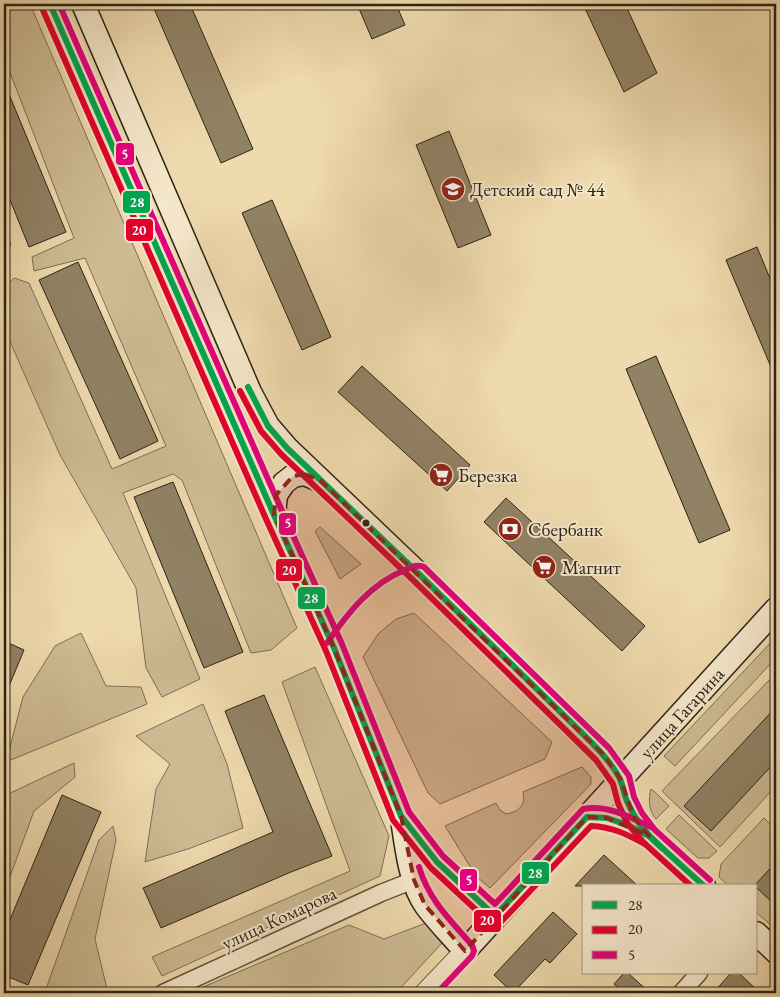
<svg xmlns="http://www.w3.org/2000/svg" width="780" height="997" font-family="'EB Garamond',serif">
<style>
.green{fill:#cebb94;stroke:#7c6f56}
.building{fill:#918265;stroke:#2b2318}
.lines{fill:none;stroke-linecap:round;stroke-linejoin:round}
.minor-casing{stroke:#5c513d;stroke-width:19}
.tertiary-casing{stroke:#5c513d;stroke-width:22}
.secondary-casing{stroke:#2b2318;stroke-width:25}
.minor{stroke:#f5e7ca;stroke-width:16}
.tertiary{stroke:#f5e7ca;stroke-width:20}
.secondary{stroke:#f5e7ca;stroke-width:22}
.bus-1-casing{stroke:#f5e7ca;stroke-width:10}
.bus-2-casing{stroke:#f5e7ca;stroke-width:10}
.bus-3-casing{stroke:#f5e7ca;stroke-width:10}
.bus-1{stroke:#00a651;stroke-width:6}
.bus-2{stroke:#e4002b;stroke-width:6}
.bus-3{stroke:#e5007d;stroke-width:6}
.marked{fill:#8f2418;fill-opacity:0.2;stroke:#8f2418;stroke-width:4;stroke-dasharray:10 6;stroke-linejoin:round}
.bus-dot{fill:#2b2318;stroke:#f5e7ca;stroke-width:2}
.labels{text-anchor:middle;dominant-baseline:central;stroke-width:4;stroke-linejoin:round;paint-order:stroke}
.poi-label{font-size:19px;fill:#2b2318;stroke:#f5e7ca;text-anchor:start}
.street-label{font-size:19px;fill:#2b2318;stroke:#f5e7ca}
.line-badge{stroke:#f5e7ca;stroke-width:2}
.badge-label{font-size:14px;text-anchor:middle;font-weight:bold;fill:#fff}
</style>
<rect width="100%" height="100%" fill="#efdaad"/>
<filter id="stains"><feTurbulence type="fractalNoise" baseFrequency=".004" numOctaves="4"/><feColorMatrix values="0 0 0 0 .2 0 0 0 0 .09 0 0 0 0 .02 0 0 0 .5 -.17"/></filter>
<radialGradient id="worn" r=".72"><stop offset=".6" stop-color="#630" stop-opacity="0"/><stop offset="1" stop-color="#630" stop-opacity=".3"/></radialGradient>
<g class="green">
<polygon points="4,4 30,4 297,628 271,650 251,653 182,480 173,474 123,493 200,679 162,697 146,668 136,588 60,455 4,328 4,288 14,278 29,283 112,469 166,446 85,258 34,271 32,257 74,238 4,57"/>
<polygon points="4,222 11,245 4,247"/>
<polygon points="320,527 361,564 340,579 315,531"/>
<polygon points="414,613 552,742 545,759 440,804 428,793 363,657 378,634 396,619"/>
<polygon points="81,633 106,686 141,687 147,704 6,762 23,697 55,646"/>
<polygon points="776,637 776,658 675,766 664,756"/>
<polygon points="315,667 389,836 380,876 162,976 152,957 350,871 282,682"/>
<polygon points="776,673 776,786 720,847 662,791"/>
<polygon points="203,704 227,764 243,828 188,849 145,862 156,789 170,764 136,736"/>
<polygon points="74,763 75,777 34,811 4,893 4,796"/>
<path d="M582,767L591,777V784L490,888L476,876L445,826L496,803L500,810L506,814C519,812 526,805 523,792Z"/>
<path d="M651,789L655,792L669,806L656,819C649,812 648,799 651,789Z"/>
<polygon points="679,815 717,851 709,858 698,858 666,829"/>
<polygon points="764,818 776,830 776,930 756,912 756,886 729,886 719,877 721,864"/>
<polygon points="113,826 116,840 95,939 108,993 30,993 46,989 99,840"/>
<polygon points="426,923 442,943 396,993 189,993 349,925 384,939"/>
</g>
<g class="building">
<polygon points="152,4 190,4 253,149 221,163"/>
<polygon points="357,4 396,4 405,25 372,39"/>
<polygon points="583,4 625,4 657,73 624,92"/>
<polygon points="4,82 66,232 29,247 4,185"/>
<polygon points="449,131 491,235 458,248 416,145"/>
<polygon points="272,200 331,337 302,350 242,213"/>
<polygon points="757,247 776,293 776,379 726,260"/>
<polygon points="78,262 158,441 120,459 39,280"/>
<polygon points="656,356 730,530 699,543 626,369"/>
<polygon points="362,366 470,465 447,491 338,392"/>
<polygon points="173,482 243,652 204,668 134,497"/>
<polygon points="506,498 645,626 622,651 484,522"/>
<polygon points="4,641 24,650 4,698"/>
<polygon points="264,695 332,856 291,872 161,928 143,888 273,832 225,711"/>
<polygon points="776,707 776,761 711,831 684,806"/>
<polygon points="62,795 101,812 28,985 4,975 4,934"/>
<polygon points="604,855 638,886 575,886"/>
<polygon points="776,862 776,906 756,887 756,886 755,885"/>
<polygon points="553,912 577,934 550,963 545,959 513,993 494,975"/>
<polygon points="624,973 628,973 650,993 624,993 614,984"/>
<polygon points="731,973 739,973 760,993 713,993"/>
</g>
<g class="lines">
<g class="minor-casing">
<g id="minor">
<polyline points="163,993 381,893 414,880"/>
<polyline points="681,993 699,973"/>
</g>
</g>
<g class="tertiary-casing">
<polyline id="tertiary" points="425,993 465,951"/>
</g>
<g class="secondary-casing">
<g id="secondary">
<polyline points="50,4 274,515 334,648 401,816 437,862 495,916"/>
<polyline points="83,4 250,392 268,426 287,448 419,574 580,731 603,754 621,780 626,800 634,818 649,836 704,886"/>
<polyline points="274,515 276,495 284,483 293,476 305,474 321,481"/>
<polyline points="587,817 607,818 627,825 646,835"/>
<path d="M402,819C406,846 410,884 426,906C438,922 452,936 465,951L776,609"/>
<polyline points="756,933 776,952"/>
</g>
</g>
<use href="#minor" class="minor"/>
<use href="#tertiary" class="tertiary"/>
<use href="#secondary" class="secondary"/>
<g class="bus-1-casing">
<g id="bus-1">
<polyline points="50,4 274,515 334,648 401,816 437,862 495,916 587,817 607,818 627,825 649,836 704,886"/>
<path d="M248,387L268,426L287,448L419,574L580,731C594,745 611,761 620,779C623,786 624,794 627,801C635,820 647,835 662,848"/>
</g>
</g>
<g class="bus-2-casing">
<g id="bus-2">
<path d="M42,8L266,519L326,651L393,820L431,868L489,922L494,925L501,922L591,826C613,827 626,834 645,844"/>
<polyline points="240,391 261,431 281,454 413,580 596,760 613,784 618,803 627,823 643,842 691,886"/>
</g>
</g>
<g class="bus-3-casing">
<g id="bus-3">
<path d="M59,4L282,511L342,644L409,812L443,856L495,904L583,809C608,804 632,818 653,828"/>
<path d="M327,643C348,613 370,584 405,570C412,567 417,564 424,567L609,748L629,776L634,797L642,813L655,830L710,880"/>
<path d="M419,867C429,900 450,920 472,945L474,951L472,956L437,993"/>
</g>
</g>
<use href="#bus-1" class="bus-1"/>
<use href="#bus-2" class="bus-2"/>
<use href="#bus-3" class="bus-3"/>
</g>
<path class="marked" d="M305,474L321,481L603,754L621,780L634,818L649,836L607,818L587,817L465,951L425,905L414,880L401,816L334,648L274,515L276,495L293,476Z"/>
<defs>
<g id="school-disc" transform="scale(1.25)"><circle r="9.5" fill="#8f2418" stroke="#f5e7ca"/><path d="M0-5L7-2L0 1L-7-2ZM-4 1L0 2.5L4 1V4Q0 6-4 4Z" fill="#fff"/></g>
<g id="supermarket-disc" transform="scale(1.25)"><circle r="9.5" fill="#8f2418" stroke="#f5e7ca"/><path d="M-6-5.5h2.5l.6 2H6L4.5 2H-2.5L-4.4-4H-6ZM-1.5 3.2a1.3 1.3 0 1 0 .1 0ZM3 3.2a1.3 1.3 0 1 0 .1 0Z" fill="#fff"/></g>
<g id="bank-disc" transform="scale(1.25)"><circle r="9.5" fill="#8f2418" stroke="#f5e7ca"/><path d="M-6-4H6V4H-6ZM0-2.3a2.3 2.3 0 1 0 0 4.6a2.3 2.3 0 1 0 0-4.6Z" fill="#fff"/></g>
</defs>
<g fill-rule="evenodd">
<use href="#school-disc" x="453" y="189"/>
<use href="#supermarket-disc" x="441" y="475"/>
<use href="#bank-disc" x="510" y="529"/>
<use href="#supermarket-disc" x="544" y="567"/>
</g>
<circle class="bus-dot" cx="366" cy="523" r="4.5"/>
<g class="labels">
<g class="poi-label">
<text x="470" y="189">Детский сад № 44</text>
<text x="458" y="475">Березка</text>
<text x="528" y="529">Сбербанк</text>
<text x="562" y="567">Магнит</text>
</g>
<g class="street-label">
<text transform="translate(682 713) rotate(-48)">улица Гагарина</text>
<text transform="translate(279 918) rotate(-25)">улица Комарова</text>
</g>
</g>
<g class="line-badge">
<rect x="115" y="142" width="20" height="24" rx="5" fill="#e5007d"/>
<rect x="122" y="190" width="29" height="24" rx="5" fill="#00a651"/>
<rect x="125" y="218" width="29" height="24" rx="5" fill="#e4002b"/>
<rect x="278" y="512" width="19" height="24" rx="5" fill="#e5007d"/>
<rect x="275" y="558" width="28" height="24" rx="5" fill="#e4002b"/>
<rect x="297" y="586" width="29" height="24" rx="5" fill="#00a651"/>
<rect x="521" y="861" width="29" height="24" rx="5" fill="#00a651"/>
<rect x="459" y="868" width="19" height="24" rx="5" fill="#e5007d"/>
<rect x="473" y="909" width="29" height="24" rx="5" fill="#e4002b"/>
</g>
<g class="badge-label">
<text x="125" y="159">5</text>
<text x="137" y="207">28</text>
<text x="139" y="235">20</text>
<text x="288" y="528">5</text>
<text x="289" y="575">20</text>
<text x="311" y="603">28</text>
<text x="535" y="878">28</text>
<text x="469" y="885">5</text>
<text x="487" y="925">20</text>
</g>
<rect width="780" height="997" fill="none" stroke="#efdaad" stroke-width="20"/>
<rect x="5" y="5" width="770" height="987" fill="none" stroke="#2b2318" stroke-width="2.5"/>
<rect x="10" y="10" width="760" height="977" fill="none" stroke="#2b2318"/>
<rect x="582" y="884" width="175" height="90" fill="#f5e7ca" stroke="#a49983"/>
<rect x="592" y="901" width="25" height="8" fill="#00a651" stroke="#a49983"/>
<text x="628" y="910" font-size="15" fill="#2b2318">28</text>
<rect x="592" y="926" width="25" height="8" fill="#e4002b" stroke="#a49983"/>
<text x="628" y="934" font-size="15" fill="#2b2318">20</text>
<rect x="592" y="951" width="25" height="8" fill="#e5007d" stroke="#a49983"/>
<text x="628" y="960" font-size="15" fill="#2b2318">5</text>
<rect width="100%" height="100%" filter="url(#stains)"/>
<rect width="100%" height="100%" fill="url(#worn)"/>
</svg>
